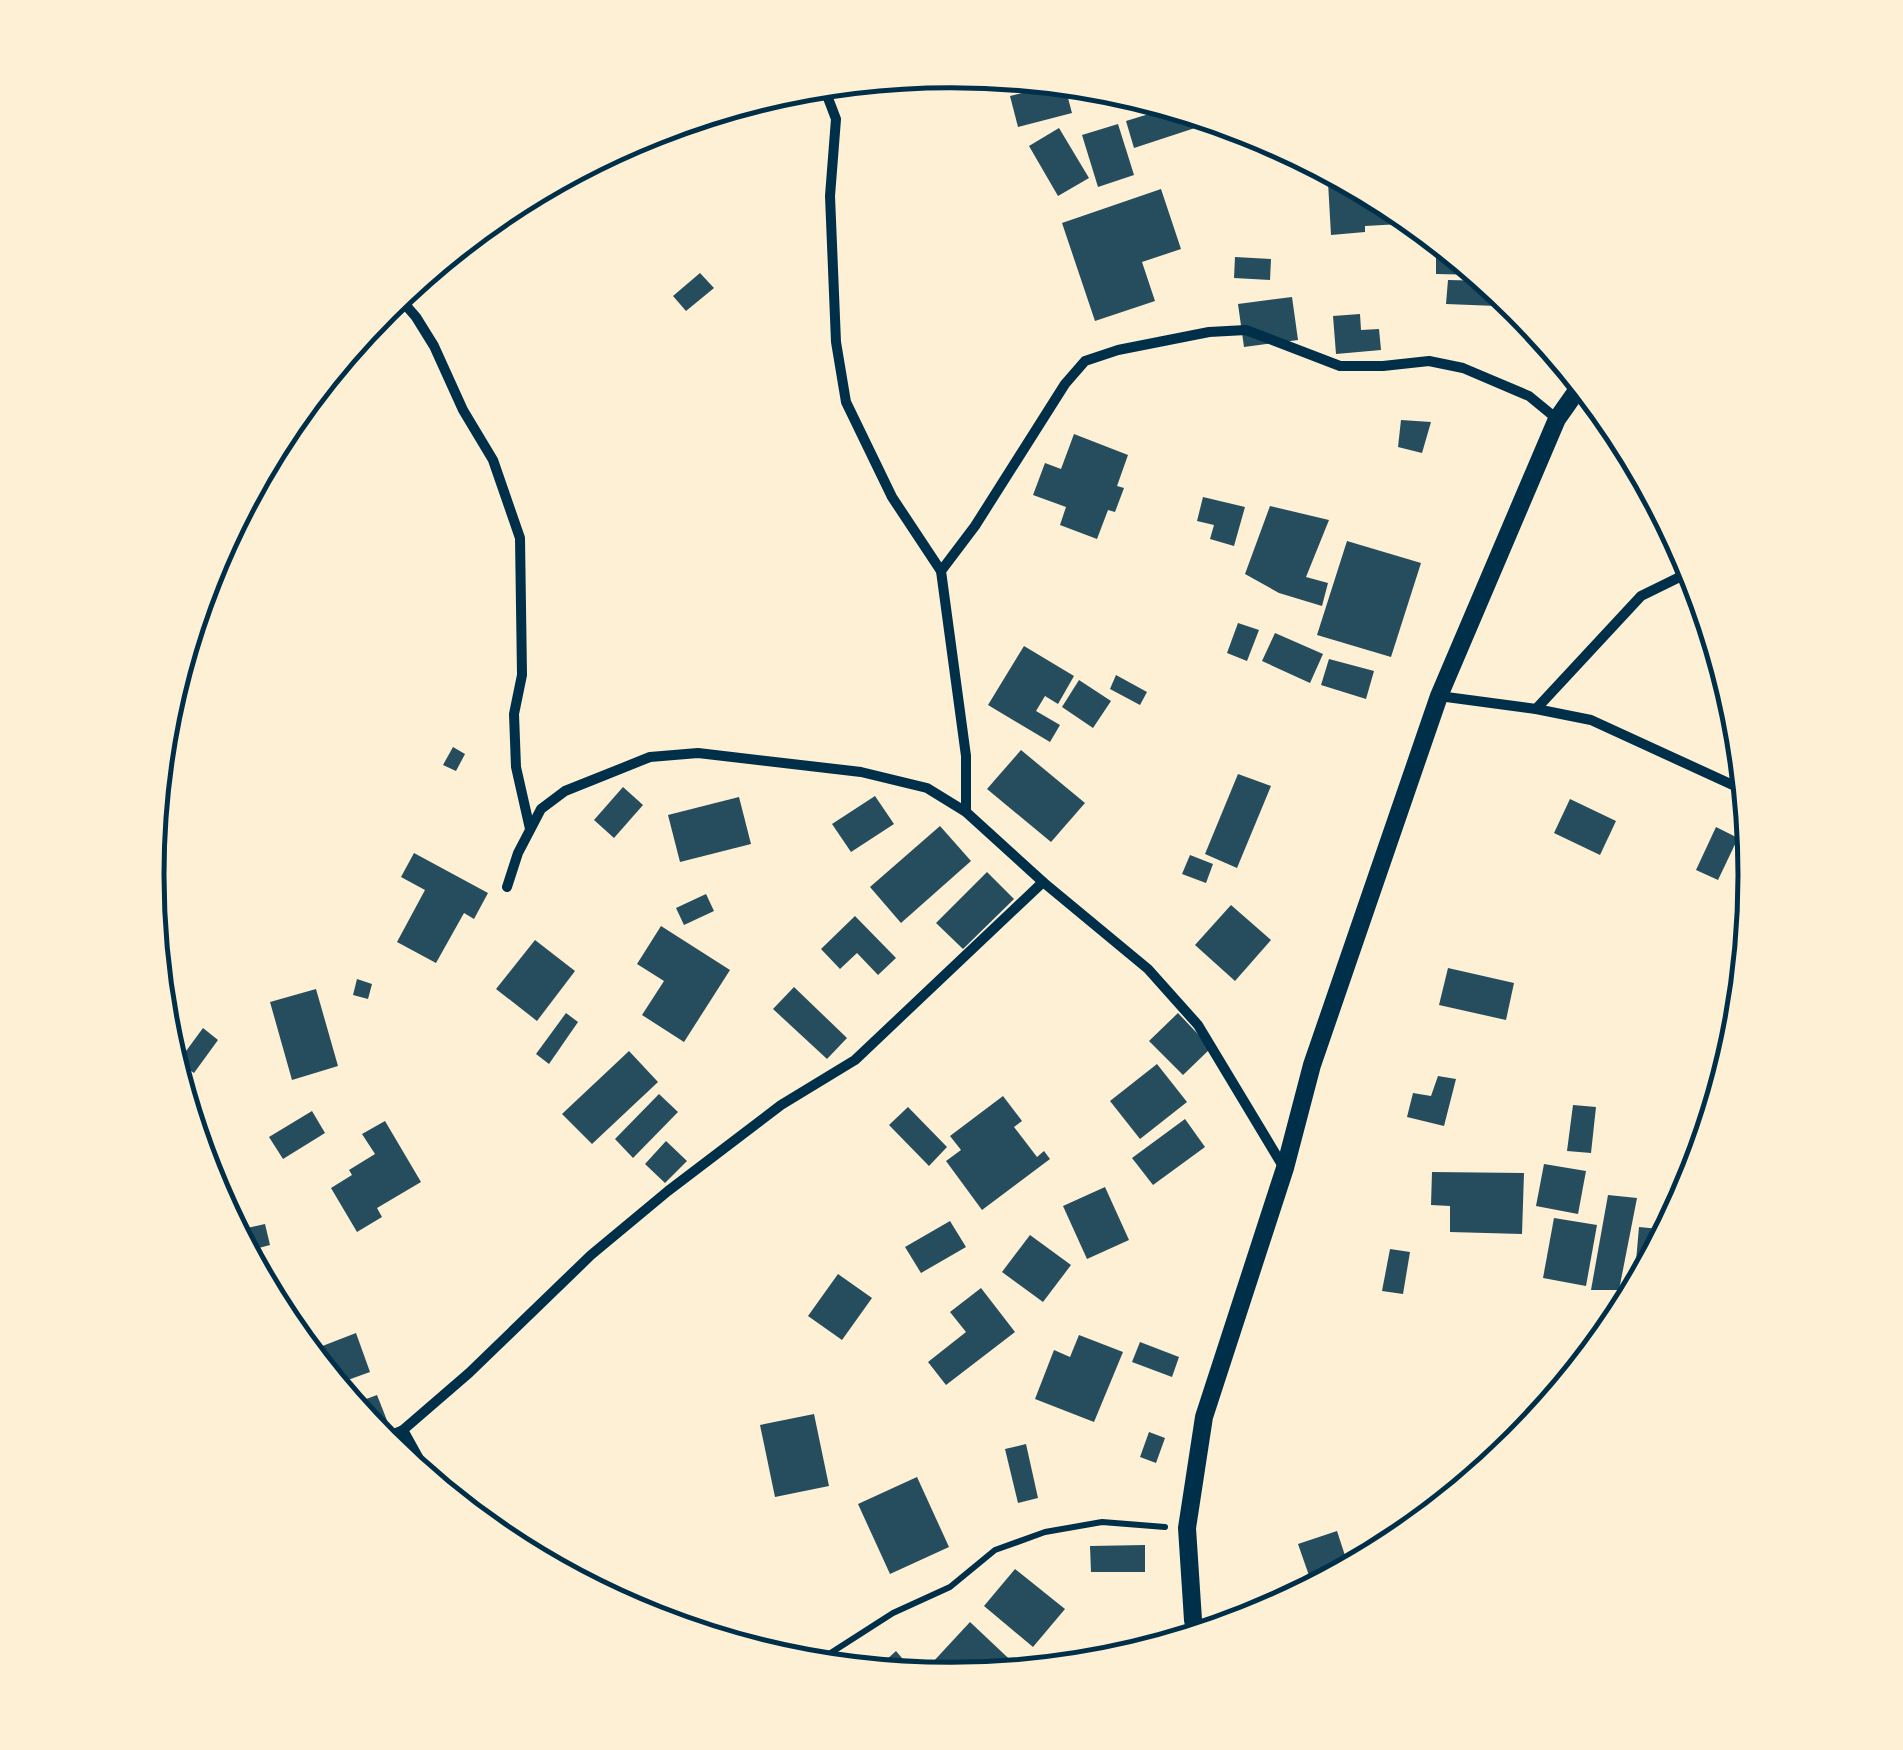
<svg xmlns="http://www.w3.org/2000/svg" width="1903" height="1750" font-family="Cabin,sans-serif">
<style>
.building{fill:#264d5e}
.lines{fill:none;stroke-linecap:round;stroke-linejoin:round}
.path{stroke:#003049;stroke-width:6}
.minor{stroke:#003049;stroke-width:10}
.tertiary{stroke:#003049;stroke-width:18}
.rim{fill:none;stroke:#003049;stroke-width:5}
</style>
<rect width="100%" height="100%" fill="#fdf0d5"/>
<g class="building">
<polygon points="1064,83 1072,113 1018,127 1010,96"/>
<polygon points="1132,93 1160,101 1161,101 1136,108"/>
<polygon points="1175,106 1193,111 1198,127 1134,148 1126,121"/>
<polygon points="1118,124 1134,175 1098,187 1082,135"/>
<polygon points="1059,128 1089,178 1058,196 1029,146"/>
<polygon points="1352,181 1367,189 1367,196 1379,195 1419,223 1365,226 1365,232 1331,235 1328,182"/>
<polygon points="1161,189 1181,249 1142,262 1155,301 1095,321 1062,223"/>
<polygon points="1436,244 1446,244 1483,275 1436,274"/>
<polygon points="1235,257 1271,259 1270,280 1234,278"/>
<polygon points="700,273 714,288 686,311 673,296"/>
<polygon points="1448,280 1491,281 1497,287 1497,306 1446,304"/>
<polygon points="1292,297 1298,340 1244,347 1238,304"/>
<polygon points="1360,314 1361,330 1379,329 1381,350 1336,354 1333,316"/>
<polygon points="1401,420 1431,422 1422,453 1398,447"/>
<polygon points="1074,434 1128,455 1117,486 1124,488 1115,512 1108,510 1097,539 1060,525 1066,507 1033,495 1045,463 1061,469"/>
<polygon points="1203,497 1245,507 1234,546 1210,539 1214,525 1197,521"/>
<polygon points="1270,506 1329,520 1306,577 1328,583 1322,606 1279,593 1245,574"/>
<polygon points="1347,541 1421,563 1391,657 1317,635"/>
<polygon points="1238,623 1259,630 1247,661 1227,653"/>
<polygon points="1275,633 1323,654 1310,683 1262,661"/>
<polygon points="1024,646 1074,676 1058,704 1045,696 1036,711 1060,725 1050,742 988,705"/>
<polygon points="1329,659 1374,671 1366,699 1321,685"/>
<polygon points="1116,675 1147,692 1140,705 1110,689"/>
<polygon points="1079,680 1111,701 1093,728 1062,707"/>
<polygon points="453,747 465,754 456,771 443,765"/>
<polygon points="1021,750 1085,803 1051,842 987,789"/>
<polygon points="1238,774 1271,786 1237,868 1205,854"/>
<polygon points="623,787 643,805 614,838 594,820"/>
<polygon points="875,796 894,824 851,852 832,824"/>
<polygon points="739,797 751,844 680,862 668,815"/>
<polygon points="1570,799 1616,821 1600,855 1554,833"/>
<polygon points="940,826 971,861 901,923 870,887"/>
<polygon points="1716,827 1738,838 1718,880 1696,870"/>
<polygon points="414,853 488,893 474,919 464,913 436,963 397,942 425,890 401,877"/>
<polygon points="1190,855 1213,864 1206,883 1182,874"/>
<polygon points="987,872 1014,899 963,949 936,923"/>
<polygon points="706,894 714,911 684,925 676,908"/>
<polygon points="1231,905 1271,940 1235,981 1195,945"/>
<polygon points="855,916 896,958 878,975 857,953 840,969 821,949"/>
<polygon points="661,926 730,970 684,1042 642,1015 664,981 637,964"/>
<polygon points="535,940 575,971 537,1021 496,989"/>
<polygon points="1448,968 1514,983 1506,1020 1439,1005"/>
<polygon points="357,979 372,984 368,999 353,995"/>
<polygon points="794,987 847,1038 827,1059 773,1009"/>
<polygon points="316,989 338,1066 292,1080 270,1002"/>
<polygon points="566,1013 578,1022 549,1064 536,1054"/>
<polygon points="1178,1013 1211,1048 1183,1075 1149,1041"/>
<polygon points="203,1028 218,1040 194,1073 178,1062"/>
<polygon points="629,1051 658,1082 592,1144 562,1114"/>
<polygon points="1157,1064 1187,1102 1140,1139 1110,1101"/>
<polygon points="1438,1076 1456,1079 1444,1126 1407,1117 1413,1093 1431,1096"/>
<polygon points="659,1094 678,1112 633,1158 615,1139"/>
<polygon points="1003,1096 1022,1121 1014,1127 1037,1157 1044,1151 1050,1159 982,1210 946,1161 961,1150 950,1136"/>
<polygon points="1573,1105 1596,1107 1591,1153 1567,1151"/>
<polygon points="908,1107 947,1147 929,1166 889,1125"/>
<polygon points="312,1111 325,1133 283,1159 269,1137"/>
<polygon points="1185,1119 1205,1147 1153,1185 1132,1158"/>
<polygon points="385,1121 421,1182 377,1208 382,1217 357,1232 331,1188 352,1175 349,1170 375,1154 362,1134"/>
<polygon points="666,1141 687,1161 665,1183 645,1164"/>
<polygon points="209,1157 229,1212 224,1213 208,1183 201,1160"/>
<polygon points="1544,1164 1586,1171 1578,1214 1536,1206"/>
<polygon points="1432,1172 1524,1173 1522,1234 1450,1232 1450,1206 1431,1205"/>
<polygon points="1105,1187 1129,1240 1087,1259 1063,1206"/>
<polygon points="1608,1195 1637,1198 1619,1290 1591,1290"/>
<polygon points="1554,1218 1597,1225 1586,1286 1543,1278"/>
<polygon points="950,1221 966,1247 921,1273 905,1247"/>
<polygon points="265,1224 270,1245 244,1252 234,1231"/>
<polygon points="1639,1227 1670,1230 1646,1276 1635,1273"/>
<polygon points="1030,1235 1071,1265 1043,1302 1002,1272"/>
<polygon points="1390,1249 1410,1252 1403,1294 1382,1291"/>
<polygon points="838,1274 872,1298 842,1340 808,1316"/>
<polygon points="981,1288 1015,1332 946,1385 928,1362 966,1332 950,1312"/>
<polygon points="356,1333 370,1372 334,1385 307,1352"/>
<polygon points="1079,1335 1123,1352 1094,1422 1035,1399 1054,1350 1070,1357"/>
<polygon points="1140,1342 1179,1357 1172,1377 1132,1362"/>
<polygon points="377,1395 388,1423 371,1430 350,1405"/>
<polygon points="814,1414 829,1486 775,1497 760,1425"/>
<polygon points="1149,1432 1165,1438 1156,1463 1140,1457"/>
<polygon points="1026,1444 1038,1498 1018,1503 1005,1449"/>
<polygon points="917,1477 949,1547 890,1574 858,1504"/>
<polygon points="1337,1531 1350,1571 1313,1587 1298,1544"/>
<polygon points="1145,1545 1145,1572 1091,1572 1090,1546"/>
<polygon points="1015,1569 1065,1609 1033,1647 984,1606"/>
<polygon points="970,1622 1024,1673 950,1680 932,1663"/>
<polygon points="896,1651 918,1677 873,1672"/>
</g>
<g class="lines">
<polyline class="path" points="815,1663 893,1613 950,1587 995,1550 1045,1532 1102,1522 1165,1527"/>
<g class="minor">
<polyline points="815,83 828,98 836,119 830,196 836,342 846,402 892,497 941,571"/>
<polyline points="396,294 416,317 434,346 463,410 493,460 520,538 522,675 514,714 516,767 530,829"/>
<polyline points="1439,696 1536,709 1591,720 1748,792"/>
<polyline points="1536,709 1641,596 1696,569"/>
<polyline points="966,812 966,756 941,571 975,526 1065,384 1085,361 1118,350 1209,332 1246,330 1340,366 1383,366 1429,361 1463,368 1529,396 1557,419"/>
<polyline points="507,887 518,853 541,809 565,791 650,757 698,753 861,772 927,788 966,812 1043,882 1148,969 1198,1025 1284,1168"/>
<polyline points="403,1430 434,1486"/>
<polyline points="379,1440 403,1430 469,1373 591,1255 668,1191 781,1105 855,1060 1043,882"/>
</g>
<polyline class="tertiary" points="1197,1638 1193,1620 1187,1528 1204,1417 1285,1168 1312,1065 1439,696 1557,419 1583,382"/>
</g>
<path d="M0 0H1903V1750H0ZM164 875a787 787 0 1 1 1574 0a787 787 0 1 1-1574 0Z" fill="#fdf0d5" fill-rule="evenodd"/>
<path class="rim" d="M164 875a787 787 0 1 1 1574 0a787 787 0 1 1-1574 0Z"/>
</svg>
